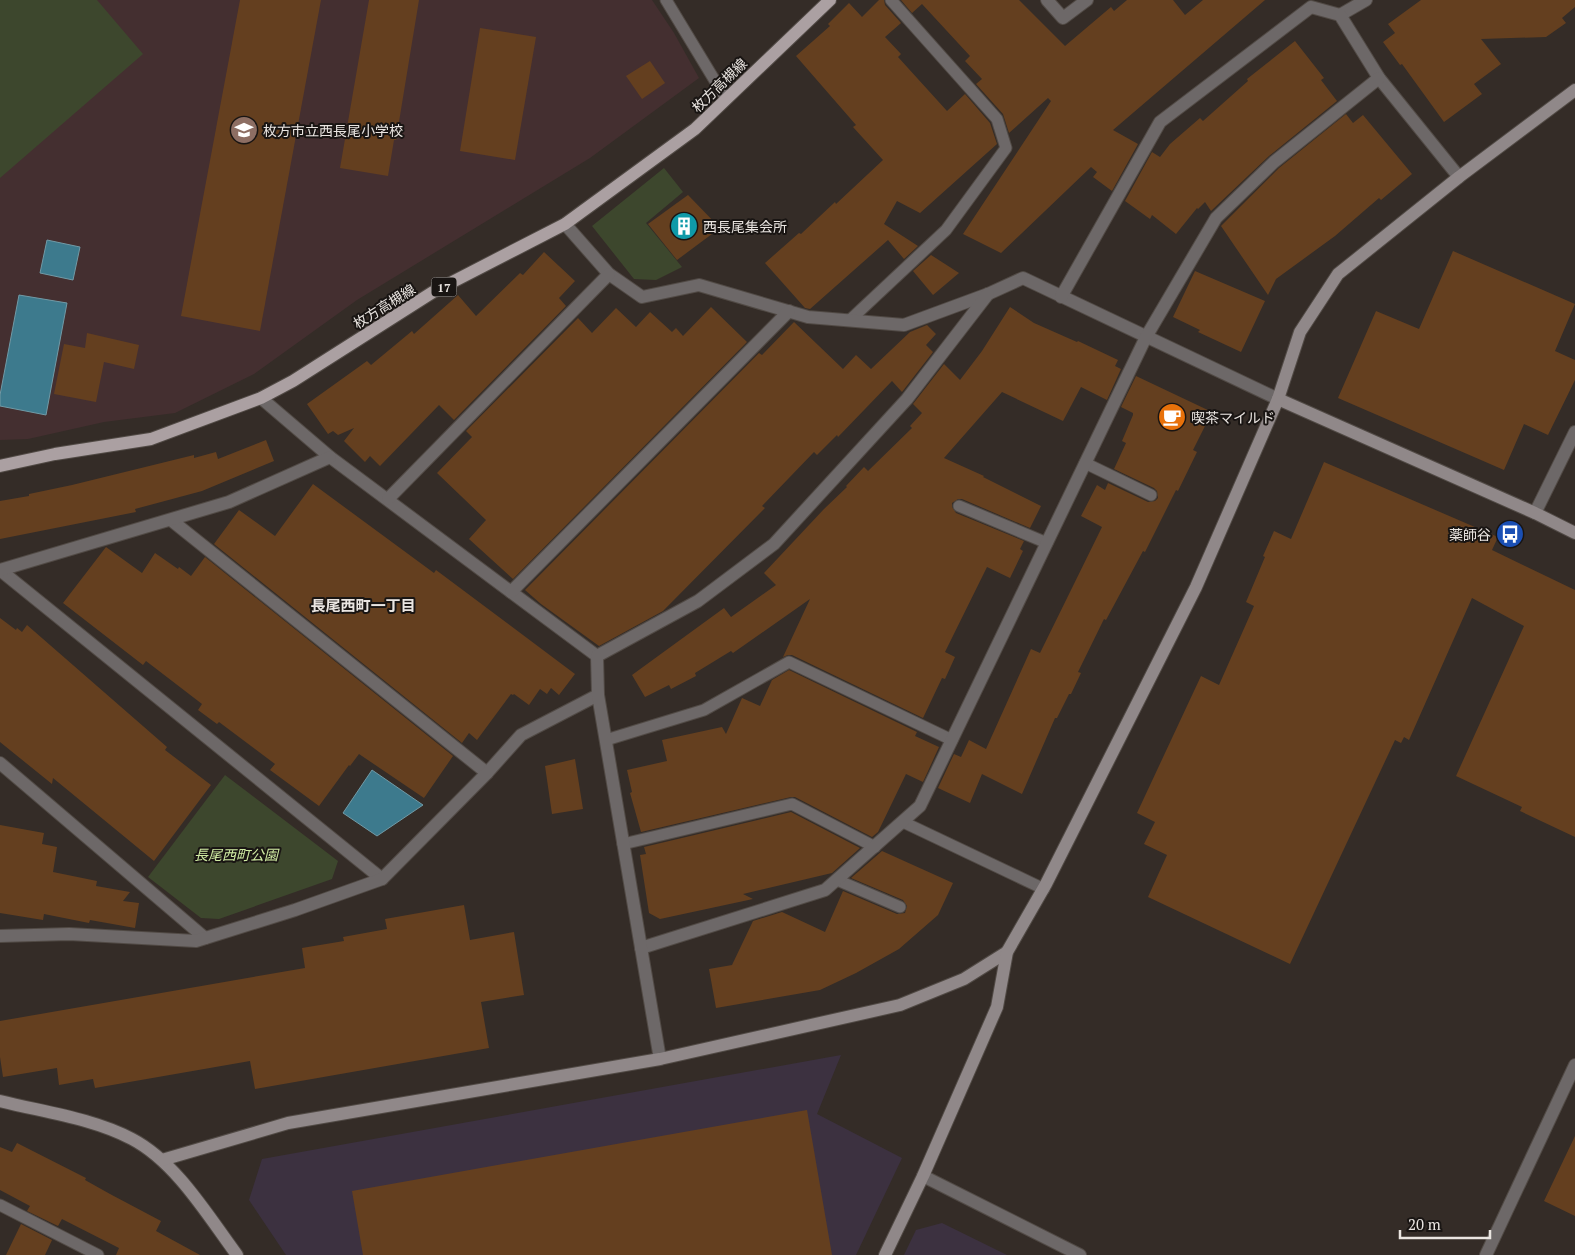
<svg xmlns="http://www.w3.org/2000/svg" width="1575" height="1255" font-family="'PT Serif','Noto Sans JP',serif">
<style>
.industrial{fill:#3c3140}
.education{fill:#442f30}
.green{fill:#3d472d}
.water{fill:#3d7a8d;stroke:#719aa6}
.building{fill:#643f1f}
.lines{fill:none;stroke-linecap:round;stroke-linejoin:round}
.lane-casing{stroke:#514a45;stroke-width:13}
.street-casing{stroke:#514a45;stroke-width:14}
.secondary-casing{stroke:#514a45;stroke-width:14}
.primary-casing{stroke:#514a45;stroke-width:14}
.lane{stroke:#6d6868;stroke-width:11}
.street{stroke:#6d6868;stroke-width:12}
.secondary{stroke:#908889;stroke-width:12}
.primary{stroke:#aba0a2;stroke-width:12}
.labels{text-anchor:middle;dominant-baseline:central;stroke-width:4;stroke-linejoin:round;paint-order:stroke}
.shield{fill:#191513;stroke:#aba7a3;stroke-width:1}
.shield-label{font-size:12px;font-weight:bold;fill:#eae5e1}
.street-label{font-size:14px;fill:#eae5e1;stroke:#191513}
.poi-label{font-size:14px;fill:#eae5e1;stroke:#191513;text-anchor:start}
.park-label{font-size:14px;font-style:italic;fill:#d0eca3;stroke:#191513}
.neighbourhood-label{font-size:15px;font-weight:bold;fill:#eae5e1;stroke:#191513}
</style>
<rect width="100%" height="100%" fill="#342c27"/>
<g class="industrial">
<polygon points="841,1055 817,1114 902,1158 856,1255 286,1255 249,1200 262,1159"/>
<polygon points="942,1223 1007,1255 904,1255 916,1230"/>
</g>
<polygon class="education" points="0,0 652,0 674,33 699,78 590,158 357,300 254,374 175,413 104,422 28,439 0,440"/>
<g class="green">
<polygon points="0,0 97,0 143,54 0,178"/>
<polygon points="664,168 683,192 646,223 682,267 656,280 634,279 592,226"/>
<polygon points="225,775 338,861 332,879 219,919 201,918 148,877"/>
</g>
<g class="water">
<polygon points="47,240 80,247 73,280 40,273"/>
<polygon points="19,295 67,303 46,415 0,406 0,395"/>
<polygon points="372,770 423,805 377,836 343,813"/>
</g>
<g class="building">
<polygon points="240,0 321,0 260,331 181,316"/>
<polygon points="369,0 419,0 396,140 394,140 388,176 340,168"/>
<polygon points="879,0 884,0 885,5 901,23 885,37 901,54 898,57 947,111 965,94 990,123 997,144 920,213 897,201 884,224 918,246 904,259 888,240 810,309 805,308 765,263 799,233 801,234 835,202 836,204 883,160 853,127 856,125 796,56 830,26 828,24 849,3 862,17"/>
<polygon points="901,0 1019,0 1065,46 1111,7 1114,11 1127,0 1173,0 1185,15 1203,0 1265,0 1113,130 1138,144 1112,191 1093,177 1097,172 1091,167 1001,253 963,234 1051,101 1048,98 1009,133 1003,114 976,84 982,79 965,61 970,56 922,4 912,13"/>
<polygon points="1421,0 1575,0 1575,7 1562,18 1566,23 1546,37 1481,39 1501,64 1474,84 1482,94 1444,122 1402,64 1400,65 1383,42 1395,33 1388,24"/>
<polygon points="480,28 536,37 515,160 460,151"/>
<polygon points="1295,41 1324,78 1321,80 1337,101 1269,156 1211,211 1205,202 1198,209 1197,208 1176,234 1152,215 1150,219 1125,201 1152,152 1160,157 1170,144 1200,118 1203,121 1248,81 1247,79"/>
<polygon points="650,61 665,83 642,99 626,76"/>
<polygon points="1346,114 1353,123 1363,115 1412,174 1381,200 1379,198 1335,236 1276,279 1268,295 1221,226 1279,168"/>
<polygon points="688,195 720,228 677,260 648,224"/>
<polygon points="1453,251 1575,304 1555,351 1575,360 1575,380 1548,435 1524,424 1504,470 1338,398 1376,311 1419,329"/>
<polygon points="544,252 575,281 559,298 566,306 454,420 439,405 380,466 370,456 365,462 344,441 354,428 338,435 333,431 328,434 307,404 367,361 371,365 412,331 414,334 458,295 476,316 520,273 523,275"/>
<polygon points="931,255 959,273 933,295 913,271"/>
<polygon points="1195,271 1265,301 1241,352 1198,332 1200,330 1173,317"/>
<polygon points="711,307 747,342 513,579 469,539 486,520 437,473 472,437 466,431 578,318 592,333 616,308 636,327 650,312 672,332 676,328 683,336"/>
<polygon points="1010,307 1034,323 1077,342 1078,341 1118,360 1115,366 1121,369 1107,400 1081,387 1063,421 1002,392 944,458 984,476 983,477 1041,506 1030,528 962,499 958,499 952,503 952,507 956,513 1024,541 1020,549 1023,551 1010,578 987,567 945,652 955,657 945,679 942,678 923,718 792,655 788,655 783,657 810,599 733,653 731,651 695,673 696,676 671,689 669,685 645,697 632,675 724,608 731,617 776,585 764,573 824,509 847,487 846,486 864,467 868,471 912,428 910,426 922,413 913,404 944,364 960,380 982,351"/>
<polygon points="794,322 843,369 856,355 871,369 910,332 927,325 936,334 926,345 933,352 902,392 892,381 838,437 837,435 817,455 814,452 762,506 765,508 663,611 599,646 541,604 525,590 759,353 762,355"/>
<polygon points="87,333 139,345 134,369 104,362 96,402 54,394 64,344 85,348"/>
<polygon points="1136,376 1212,412 1193,450 1197,452 1178,491 1176,490 1145,552 1143,551 1106,620 1104,619 1078,672 1081,673 1071,694 1069,694 1057,718 1055,718 1022,794 982,774 970,803 938,788 954,754 961,757 969,740 986,749 1031,649 1040,653 1102,527 1081,516 1097,485 1105,490 1108,483 1148,502 1155,501 1158,498 1157,491 1154,488 1114,469 1126,443 1122,441 1133,415 1133,413 1121,407"/>
<polygon points="266,440 274,461 202,491 135,509 136,512 0,539 0,501 29,496 29,494 72,485 194,455 194,458 216,452 218,459"/>
<polygon points="1324,462 1498,537 1492,550 1575,590 1575,837 1520,811 1522,807 1456,776 1524,626 1472,598 1409,740 1404,737 1401,743 1395,740 1290,964 1148,897 1167,855 1144,844 1155,822 1137,813 1201,676 1219,685 1254,606 1246,602 1265,557 1263,556 1274,531 1291,539"/>
<polygon points="313,484 434,573 436,570 575,674 559,695 551,688 547,694 540,689 529,705 514,694 513,695 511,694 477,740 469,733 462,743 214,544 239,510 275,536"/>
<polygon points="106,547 142,573 155,553 178,569 179,567 191,576 205,557 453,756 424,798 359,754 350,766 349,765 319,806 270,770 275,764 219,722 217,724 198,710 202,704 146,661 143,665 63,603"/>
<polygon points="0,618 16,630 17,628 22,632 27,625 167,747 165,750 211,785 154,861 53,778 52,784 0,742"/>
<polygon points="789,670 917,732 915,736 939,747 923,782 906,774 878,832 872,837 795,797 791,797 641,832 630,793 632,792 627,770 667,761 662,740 722,727 726,734 742,698 760,706 772,680"/>
<polygon points="575,759 583,809 552,814 545,766"/>
<polygon points="791,812 860,848 832,873 743,894 753,899 660,919 649,913 640,855 646,854 644,847"/>
<polygon points="0,825 44,833 42,844 57,847 53,872 97,881 96,886 130,892 123,901 139,903 135,928 90,920 89,923 44,914 43,920 0,913"/>
<polygon points="882,851 953,883 938,915 899,949 856,973 820,990 716,1008 709,969 732,965 753,921 782,912 825,932 843,891 897,914 905,913 907,906 903,900 851,878"/>
<polygon points="464,905 470,940 514,932 524,995 481,1002 489,1048 255,1089 250,1061 95,1088 93,1079 59,1085 57,1068 3,1077 0,1057 0,1021 305,968 302,948 344,941 343,937 387,929 385,919"/>
<polygon points="807,1110 832,1255 363,1255 352,1191"/>
<polygon points="1575,1136 1575,1216 1544,1201"/>
<polygon points="17,1143 86,1178 85,1180 110,1194 161,1221 156,1231 200,1255 116,1255 119,1248 62,1219 58,1226 27,1211 30,1206 0,1190 0,1147 12,1152"/>
<polygon points="21,1224 52,1240 45,1255 6,1255"/>
</g>
<g class="lines">
<g class="lane-casing">
<g id="lane">
<polyline points="666,0 726,99"/>
<polyline points="850,320 946,230 1006,148 997,119 891,0"/>
<polyline points="1085,463 1151,495"/>
<polyline points="959,506 1047,543"/>
<polyline points="606,740 704,710 789,662 952,740"/>
<polyline points="903,822 1044,889"/>
<polyline points="623,844 792,804 875,847"/>
<polyline points="837,880 900,907"/>
<polyline points="0,1205 98,1255"/>
</g>
</g>
<g class="street-casing">
<g id="street">
<polyline points="1047,0 1063,18 1087,0"/>
<polyline points="1340,15 1366,0"/>
<polyline points="565,224 609,274 642,297 699,285 808,317 904,325 988,294 1023,278 1278,399"/>
<polyline points="1061,297 1160,122 1311,7 1340,15 1379,78 1459,177"/>
<polyline points="261,398 330,457 597,656"/>
<polyline points="388,499 609,274"/>
<polyline points="1535,513 1575,432"/>
<polyline points="171,520 487,773"/>
<polyline points="0,570 382,879"/>
<polyline points="0,570 229,502 330,457"/>
<polyline points="511,592 789,311"/>
<polyline points="0,763 205,938"/>
<polyline points="0,936 69,934 196,941 295,910 382,879 487,773 521,735 598,695"/>
<polyline points="641,948 825,890 920,806 1146,337 1216,218 1274,162 1379,78"/>
<polyline points="660,1059 598,695 597,656 698,601 774,544 907,399 988,294"/>
<polyline points="923,1176 1080,1255"/>
<polyline points="1486,1255 1575,1065"/>
</g>
</g>
<g class="secondary-casing">
<g id="secondary">
<polyline points="1278,399 1535,513 1575,533"/>
<path d="M0,1101C43,1112 92,1118 132,1139C176,1162 208,1216 237,1255"/>
<polyline points="162,1160 288,1123 660,1059 900,1005 964,979 1007,952"/>
<polyline points="885,1255 923,1176 997,1007 1007,952 1046,884 1196,587 1278,399 1300,332 1338,274 1459,177 1575,90"/>
</g>
</g>
<g class="primary-casing">
<polyline id="primary" points="0,466 55,454 151,439 261,398 293,381 433,292 565,224 695,129 830,0"/>
</g>
<use href="#lane" class="lane"/>
<use href="#street" class="street"/>
<use href="#secondary" class="secondary"/>
<use href="#primary" class="primary"/>
</g>
<defs>
<g id="school-disc" transform="scale(1.4375)"><circle r="9.5" fill="#8d6e63" stroke="#191513"/><path d="M0-5L7-2L0 1L-7-2ZM-4 1L0 2.5L4 1V4Q0 6-4 4Z" fill="#fff"/></g>
<g id="building-disc" transform="scale(1.4375)"><circle r="9.5" fill="#0f9aa8" stroke="#191513"/><path d="M-4-6H4V6H1V3H-1V6H-4ZM-2.5-4.3h1.7v1.8h-1.7ZM.8-4.3h1.7v1.8H.8ZM-2.5-1h1.7V.8h-1.7ZM.8-1h1.7V.8H.8Z" fill="#fff"/></g>
<g id="cafe-disc" transform="scale(1.4375)"><circle r="9.5" fill="#e8710a" stroke="#191513"/><path d="M-5.5-4.5H6V0H3Q3 3.5 0 3.5H-2.5Q-5.5 3.5-5.5 0ZM3-3.2v2h1.7v-2ZM-6 4.5H4V6H-6Z" fill="#fff"/></g>
<g id="bus-disc" transform="scale(1.4375)"><circle r="9.5" fill="#1a4fb4" stroke="#191513"/><path d="M-5-6H5V4H4V6H2V4H-2V6H-4V4H-5ZM-3.5-4V0h7V-4ZM-3.5 1.2v1.5H-2V1.2ZM2 1.2v1.5H3.5V1.2Z" fill="#fff"/></g>
</defs>
<g fill-rule="evenodd">
<use href="#school-disc" x="244" y="130"/>
<use href="#building-disc" x="684" y="226"/>
<use href="#cafe-disc" x="1172" y="417"/>
<use href="#bus-disc" x="1510" y="534"/>
</g>
<g class="labels">
<rect class="shield" x="431.5" y="277.5" width="25" height="19" rx="4"/>
<g class="shield-label">
<text x="444" y="287">17</text>
</g>
<g class="street-label">
<text transform="translate(719 85) rotate(-44)">枚方高槻線</text>
<text transform="translate(384 306) rotate(-32)">枚方高槻線</text>
</g>
<g class="poi-label">
<text x="263" y="130">枚方市立西長尾小学校</text>
<text x="703" y="226">西長尾集会所</text>
<text x="1191" y="417">喫茶マイルド</text>
<text x="1491" y="534" text-anchor="end">薬師谷</text>
</g>
<g class="park-label">
<text x="236" y="854">長尾西町公園</text>
</g>
<g class="neighbourhood-label">
<text x="363" y="605">長尾西町一丁目</text>
</g>
</g>
<path d="M1400 1230v8h90v-8" fill="none" stroke="#eae5e1" stroke-width="2.5"/>
<text x="1408" y="1230" font-size="15" fill="#eae5e1" stroke="#191513" stroke-width="4" paint-order="stroke">20 m</text>
</svg>
